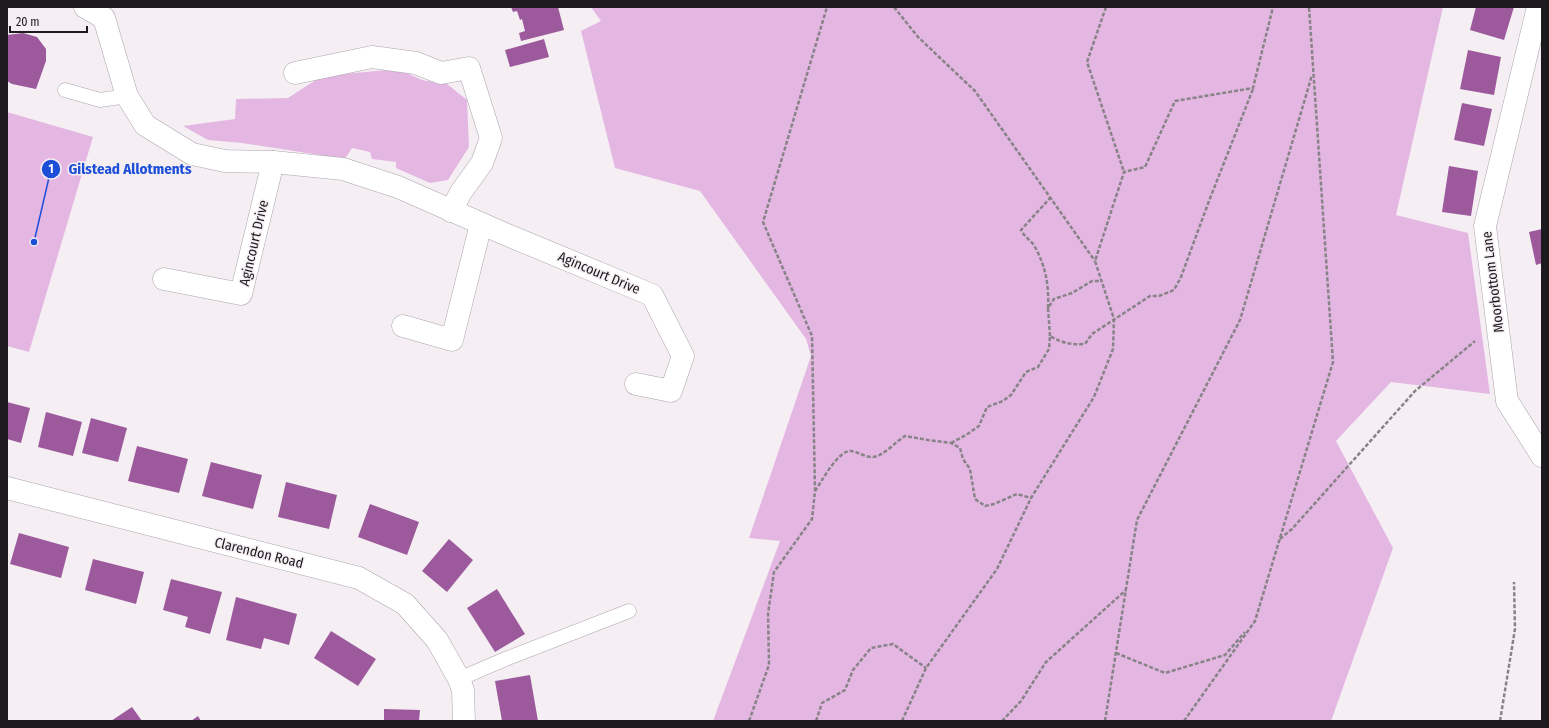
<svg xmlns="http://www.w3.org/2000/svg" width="1549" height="728" font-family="'Fira Sans Condensed',sans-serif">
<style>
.green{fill:#e4b7e3}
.building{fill:#9c5a9c}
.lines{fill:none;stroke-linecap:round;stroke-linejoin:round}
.lane-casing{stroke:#aba5ab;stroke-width:15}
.street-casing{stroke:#aba5ab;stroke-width:23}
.path{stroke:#878387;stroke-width:2.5;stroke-dasharray:4 2;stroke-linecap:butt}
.lane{stroke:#fff;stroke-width:14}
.street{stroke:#fff;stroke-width:22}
.labels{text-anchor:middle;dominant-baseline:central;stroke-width:3;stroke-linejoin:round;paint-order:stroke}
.street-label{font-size:14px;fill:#1c1a1c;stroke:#f5eff4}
.leader{fill:none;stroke:#1d4ed8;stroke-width:1.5}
.callout-dot{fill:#1d4ed8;stroke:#f5eff4;stroke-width:1.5}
.mark-label{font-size:12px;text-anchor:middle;font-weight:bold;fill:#fff}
.callout-label{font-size:15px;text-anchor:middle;font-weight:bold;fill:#1d4ed8;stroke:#f5eff4;stroke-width:3;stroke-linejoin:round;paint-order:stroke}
</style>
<rect width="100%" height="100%" fill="#f5eff4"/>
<g class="green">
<polygon points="591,7 1443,7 1396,215 1468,233 1490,394 1391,382 1336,441 1393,548 1331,721 713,721 780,541 749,538 811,356 806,339 700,191 615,168 581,31 601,21"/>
<polygon points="398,69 422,80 447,84 467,100 469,147 448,180 430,183 396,168 396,162 372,159 370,152 352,148 345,159 242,143 208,140 183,126 235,119 236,99 288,98 322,76"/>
<polygon points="7,112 93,137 29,352 7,346"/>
</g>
<g class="building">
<polygon points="511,7 558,7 564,30 521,41 519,33 525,31 522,19 520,20 517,11 513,12"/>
<polygon points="1476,7 1514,7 1504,40 1470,30"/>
<polygon points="23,33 37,37 46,49 46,61 36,89 12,84 7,81 7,35"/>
<polygon points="544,39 549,57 510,67 505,50"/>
<polygon points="1468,50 1501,57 1494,95 1460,89"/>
<polygon points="1462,103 1492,109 1484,146 1454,140"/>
<polygon points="1449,166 1478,171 1471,216 1442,212"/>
<polygon points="1542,229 1542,263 1536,265 1529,232"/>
<polygon points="7,402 30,408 21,443 7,439"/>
<polygon points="46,412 82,422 73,456 38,447"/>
<polygon points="91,418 127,428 118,462 82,453"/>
<polygon points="137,446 188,459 179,493 128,481"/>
<polygon points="211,462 262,475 253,509 202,496"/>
<polygon points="286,482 337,495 329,529 278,517"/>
<polygon points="370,504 419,522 407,555 358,537"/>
<polygon points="19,533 69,547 61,578 10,564"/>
<polygon points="449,539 473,560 447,592 422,571"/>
<polygon points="93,559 144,572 136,604 85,590"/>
<polygon points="171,579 222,592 210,634 185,627 188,617 163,610"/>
<polygon points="497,589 525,634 495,652 467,608"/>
<polygon points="236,597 297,614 289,645 264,638 261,649 226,640"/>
<polygon points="331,631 376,659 358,686 314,658"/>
<polygon points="530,675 538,721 502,721 495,681"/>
<polygon points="132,707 142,721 111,721"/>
<polygon points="384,709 420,710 419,721 384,721"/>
<polygon points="198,716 201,721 191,721"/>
</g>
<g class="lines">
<g class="lane-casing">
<g id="lane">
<polyline points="65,90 100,100 127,96"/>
<polyline points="459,679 508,658 629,611"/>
</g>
</g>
<g class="street-casing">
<g id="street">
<polyline points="85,7 104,18 127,96 145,125 192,154 225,161 273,162 343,169 398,187 505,234 652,295 683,356 671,391 636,384"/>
<polyline points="1538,7 1485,226 1507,401 1542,456"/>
<polyline points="295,73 372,57 416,63 441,73 469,68 491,138 482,163 461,192 451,211"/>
<polyline points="164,279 241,294 273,162"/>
<polyline points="403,326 452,340 481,224"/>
<polyline points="7,488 359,578 405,604 437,640 459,679 463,690 464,721"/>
</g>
</g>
<g class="path">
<polyline points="894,7 918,37 975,91 1095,261"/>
<polyline points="1106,7 1087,62 1124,172"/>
<path d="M1048,308C1049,286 1046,267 1035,247C1032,241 1025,238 1021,230L1050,198"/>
<polyline points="1050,336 1048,308 1054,299 1072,293 1092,281 1101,281"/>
<path d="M951,443L966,435L979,426L987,407L1003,401L1011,395L1026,372L1038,367L1049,349L1050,336C1062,343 1071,345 1085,344L1092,334L1150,296H1159L1174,290L1181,277L1209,201L1253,89"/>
<path d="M815,491C822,481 838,450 851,451C858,452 865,457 872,457C883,457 895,442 905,436L928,440L951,443L960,448L963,459L970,469L975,499L985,506L994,504L1017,494L1031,498"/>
<polyline points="1280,539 1292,529 1415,391 1475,341"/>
<polyline points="1116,653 1165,673 1225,655 1245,632"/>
<polyline points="749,721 769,665 768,614 774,572 812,519 815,491 812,336 763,222 827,7"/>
<polyline points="816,721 822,703 845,690 853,670 871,648 893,644 926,668"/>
<polyline points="902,721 926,668 997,569 1031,498 1094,397 1113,349 1114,319 1095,261 1124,172 1145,167 1175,101 1253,88 1273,7"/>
<polyline points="1002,721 1021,701 1046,662 1126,590"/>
<polyline points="1105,721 1137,520 1240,320 1312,75"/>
<polyline points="1184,721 1255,621 1333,362 1309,7"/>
<polyline points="1500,721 1515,629 1514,582"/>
</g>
<use href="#lane" class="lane"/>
<use href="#street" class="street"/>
</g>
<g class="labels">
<g class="street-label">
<text transform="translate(254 243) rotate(-77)">Agincourt Drive</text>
<text transform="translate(599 273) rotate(23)">Agincourt Drive</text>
<text transform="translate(1493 282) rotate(-97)">Moorbottom Lane</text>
<text transform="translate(259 553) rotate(14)">Clarendon Road</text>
</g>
</g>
<path class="leader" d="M34 242L51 169"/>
<g class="callout-dot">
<circle cx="34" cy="242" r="4"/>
<circle cx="51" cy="169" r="10"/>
</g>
<g class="mark-label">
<text x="51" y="173">1</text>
</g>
<g class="callout-label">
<text x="130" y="174">Gilstead Allotments</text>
</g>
<rect width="1549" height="728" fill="none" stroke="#1c1a1c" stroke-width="16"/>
<path d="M10 26v6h77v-6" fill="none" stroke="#1c1a1c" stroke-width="2"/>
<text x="16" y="26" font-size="12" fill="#1c1a1c" stroke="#f5eff4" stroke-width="3" paint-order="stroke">20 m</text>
</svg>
